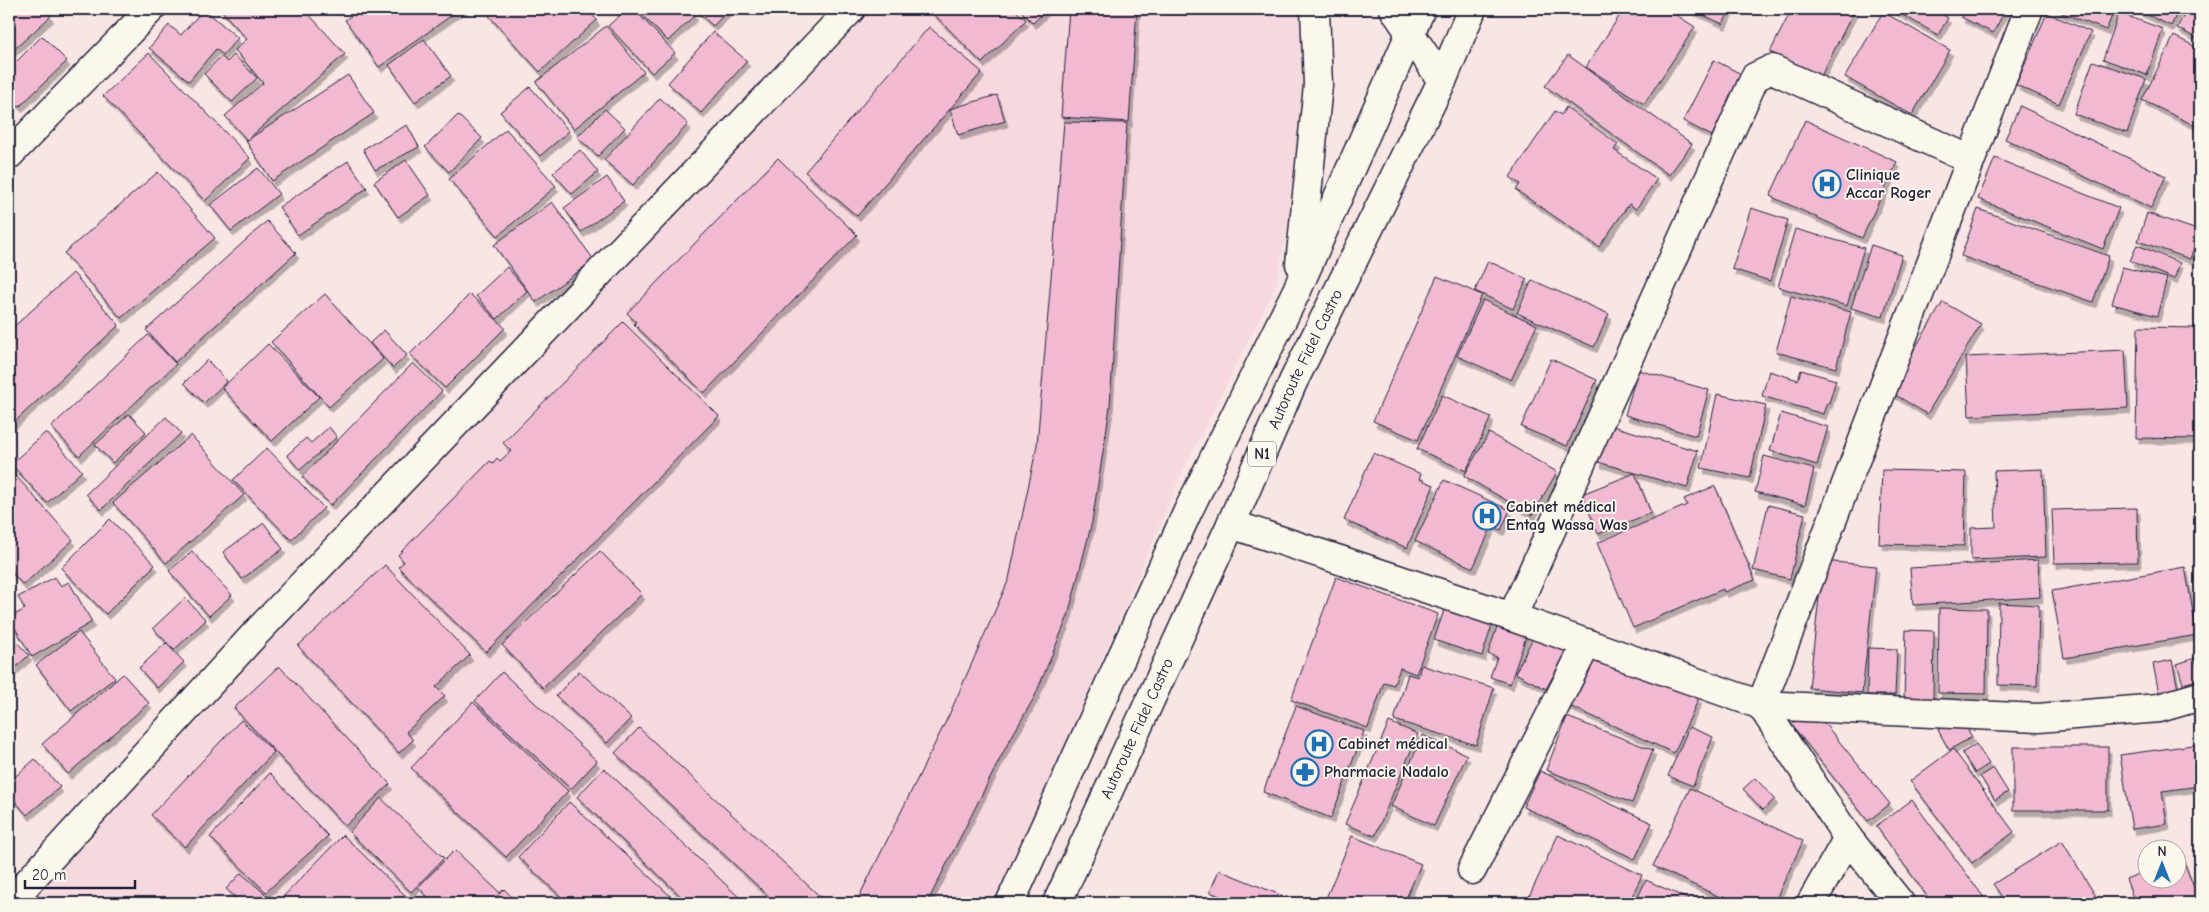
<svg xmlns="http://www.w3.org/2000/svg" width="2209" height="912" font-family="'Comic Neue',sans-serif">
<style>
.built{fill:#f6d8df}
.building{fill:#f2bad2;stroke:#22223b;filter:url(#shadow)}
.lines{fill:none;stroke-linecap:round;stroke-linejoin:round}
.minor-casing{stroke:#22223b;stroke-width:31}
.secondary-casing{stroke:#22223b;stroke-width:31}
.trunk-casing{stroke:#22223b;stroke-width:31}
.minor{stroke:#fbf7ec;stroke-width:28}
.secondary{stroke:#fbf7ec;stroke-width:28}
.trunk{stroke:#fbf7ec;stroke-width:28}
.labels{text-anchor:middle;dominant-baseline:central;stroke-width:4;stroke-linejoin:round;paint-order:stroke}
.shield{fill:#fbf7ec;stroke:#636270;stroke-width:1}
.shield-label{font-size:15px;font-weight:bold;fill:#22223b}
.poi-label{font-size:16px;font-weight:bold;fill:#22223b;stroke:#fbf7ec;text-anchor:start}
.street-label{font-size:16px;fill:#22223b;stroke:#fbf7ec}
</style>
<defs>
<filter id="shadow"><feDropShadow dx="3" dy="5.5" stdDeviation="0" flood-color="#0004"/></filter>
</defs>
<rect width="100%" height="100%" fill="#f8e5e4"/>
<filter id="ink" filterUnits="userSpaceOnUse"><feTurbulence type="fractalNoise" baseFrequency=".02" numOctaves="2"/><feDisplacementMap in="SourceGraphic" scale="10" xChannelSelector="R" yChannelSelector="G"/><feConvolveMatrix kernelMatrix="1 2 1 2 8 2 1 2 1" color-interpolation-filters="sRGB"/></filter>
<g filter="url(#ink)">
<polygon class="built" points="862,9 1309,9 1304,142 1276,285 1181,474 999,903 22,903"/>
<g class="building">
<polygon points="9,9 44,9 51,16 9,54"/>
<polygon points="204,9 238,38 223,55 216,49 189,81 149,48 169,25 181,35"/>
<polygon points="220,9 304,9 345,54 247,140 225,116 263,83 235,50 247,39"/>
<polygon points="361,9 458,9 459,10 379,67 345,20"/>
<polygon points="498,9 586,9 597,20 540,72 489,16"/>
<polygon points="627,9 634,9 675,53 652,73 608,26"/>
<polygon points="636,9 689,9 695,15 668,41"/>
<polygon points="695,9 730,9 713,26"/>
<polygon points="929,9 1014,9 1026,20 982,63"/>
<polygon points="1019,9 1047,9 1033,23"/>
<polygon points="1069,9 1137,9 1129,122 1061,117"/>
<polygon points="1624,9 1667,9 1695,27 1644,104 1586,67"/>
<polygon points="1690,9 1730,9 1723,24"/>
<polygon points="1792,9 1855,9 1820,78 1770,52"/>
<polygon points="1892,9 1936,9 1935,10 1948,18 1938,35"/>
<polygon points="1966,9 2006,9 1993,33 1961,17"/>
<polygon points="2052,9 2115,9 2106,30"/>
<polygon points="2135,9 2179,9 2171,26"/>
<polygon points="2187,9 2200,9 2200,40 2177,28"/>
<polygon points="1883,12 1950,50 1912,115 1845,77"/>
<polygon points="2047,13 2091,32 2059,104 2016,85"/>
<polygon points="2119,13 2163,29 2147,75 2103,59"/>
<polygon points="606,26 644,72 574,129 536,82"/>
<polygon points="929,27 982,72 857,216 805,172"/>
<polygon points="713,32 747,61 701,113 668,83"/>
<polygon points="42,36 67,61 19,107 9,96 9,69"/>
<polygon points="2174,36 2200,49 2200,128 2142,100"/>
<polygon points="424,39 451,76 415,102 389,65"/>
<polygon points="149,53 250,158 205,201 103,96"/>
<polygon points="234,55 257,78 232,102 204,74 221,56 227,62"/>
<polygon points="1568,55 1692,144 1669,175 1545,86"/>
<polygon points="1714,60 1743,75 1712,136 1683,121"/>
<polygon points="2093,61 2146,79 2127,133 2074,114"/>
<polygon points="348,75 374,113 272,181 246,141"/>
<polygon points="530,87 569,131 540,156 500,112"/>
<polygon points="997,95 1005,121 958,135 950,109"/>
<polygon points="660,98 688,124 633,185 604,160"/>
<polygon points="2020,106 2166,176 2151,208 2005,139"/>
<polygon points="1566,107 1618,144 1614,150 1657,179 1636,209 1629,204 1599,247 1516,190 1520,184 1510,177 1555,111 1561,115"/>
<polygon points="605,109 625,128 598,156 577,137"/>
<polygon points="458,115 482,138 449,172 425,147"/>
<polygon points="1805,120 1897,162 1862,238 1770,196"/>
<polygon points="1064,122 1127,123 1110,407 1092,522 1068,616 1035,696 1007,745 927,903 856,903 949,715 1009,579 1037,445"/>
<polygon points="407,125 419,147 375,170 363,149"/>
<polygon points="506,129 556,186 498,236 449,179"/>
<polygon points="580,150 598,172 572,194 553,173"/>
<polygon points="778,158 857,235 704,393 634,324 636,322 627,313"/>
<polygon points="1995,158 2119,208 2103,249 1978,199"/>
<polygon points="406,160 430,195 398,217 374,182"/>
<polygon points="348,161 367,188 298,235 279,207"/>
<polygon points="258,168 279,194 231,231 210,205"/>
<polygon points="158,172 215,238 121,318 64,253"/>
<polygon points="607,177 624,201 581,232 564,208"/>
<polygon points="552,202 594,260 536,302 494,245"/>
<polygon points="1751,208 1788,220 1770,281 1732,269"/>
<polygon points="1978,209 2109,256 2093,302 1961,256"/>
<polygon points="2147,213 2200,231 2190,259 2138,241"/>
<polygon points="267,221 296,253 175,362 146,330"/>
<polygon points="1795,229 1864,248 1847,306 1778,287"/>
<polygon points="1871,245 1902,255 1883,317 1851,308"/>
<polygon points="2137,245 2180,263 2174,279 2130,261"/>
<polygon points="1488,261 1527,279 1513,309 1475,291"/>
<polygon points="507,267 527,291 497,319 476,296"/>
<polygon points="2122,267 2167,278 2157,316 2112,304"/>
<polygon points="73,273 119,325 9,427 9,331"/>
<polygon points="1437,276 1482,295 1418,440 1373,421"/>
<polygon points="1532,280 1609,314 1594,347 1517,313"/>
<polygon points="325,294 383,359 329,407 271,342"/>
<polygon points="470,294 505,328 445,388 410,354"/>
<polygon points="1791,296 1851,312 1836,368 1776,352"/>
<polygon points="1483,300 1537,325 1511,380 1457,356"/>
<polygon points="1943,302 1981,324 1927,414 1889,391"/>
<polygon points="623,322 719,416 486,652 398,567 404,562 398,555 490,461 493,463 497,458 500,461 511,451 503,443"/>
<polygon points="2138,327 2200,328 2200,439 2136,438"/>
<polygon points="384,330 407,355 393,368 370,343"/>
<polygon points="148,335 176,364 79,456 51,427"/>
<polygon points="268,344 319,397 272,441 222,388"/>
<polygon points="2125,350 2128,408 1969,416 1966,357"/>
<polygon points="1551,359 1597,380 1567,446 1521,427"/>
<polygon points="207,360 227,381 204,403 184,383"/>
<polygon points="413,363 442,391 331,505 302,477"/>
<polygon points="1638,370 1709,390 1696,436 1625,415"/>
<polygon points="1801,370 1836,380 1829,403 1827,403 1823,414 1762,396 1769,371 1798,380"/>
<polygon points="1717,394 1766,405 1750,478 1701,468"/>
<polygon points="1442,395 1491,417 1466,471 1417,449"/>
<polygon points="1781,413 1828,427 1817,465 1770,451"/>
<polygon points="129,414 146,432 113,463 95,445"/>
<polygon points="166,417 181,433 101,510 86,494"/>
<polygon points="1609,425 1698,451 1687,488 1598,462"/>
<polygon points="329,427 337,437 300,470 287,455 306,438 311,443"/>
<polygon points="46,432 82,471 47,503 11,464"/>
<polygon points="1489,433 1557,472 1532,515 1464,476"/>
<polygon points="191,435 244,495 166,563 113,503"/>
<polygon points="267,448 324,508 291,540 233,480"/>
<polygon points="1373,453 1421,474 1419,479 1434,485 1407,548 1344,520"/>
<polygon points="1764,456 1814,469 1805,505 1755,492"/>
<polygon points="9,468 73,540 23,585 9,569"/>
<polygon points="2043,469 2046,557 1971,560 1971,528 1996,527 1994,471"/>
<polygon points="1882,470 1966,472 1964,546 1879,544"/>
<polygon points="1635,473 1651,513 1598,534 1582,494"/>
<polygon points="1444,480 1510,510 1501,530 1492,526 1473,568 1415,541"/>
<polygon points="1715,486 1755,580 1724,592 1723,589 1633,628 1597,543 1687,505 1684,499"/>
<polygon points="1768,505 1805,514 1790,579 1753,570"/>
<polygon points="2137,508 2138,562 2054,563 2052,510"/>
<polygon points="110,519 155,565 106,614 61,568"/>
<polygon points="264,523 283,549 242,579 223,552"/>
<polygon points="192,551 232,595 209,616 169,571"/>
<polygon points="600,551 642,594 543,688 502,645"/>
<polygon points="2038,560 2040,597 1913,605 1910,568"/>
<polygon points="1823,561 1876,566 1862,693 1809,688"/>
<polygon points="385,565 470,655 436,687 445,696 406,732 413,740 399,753 298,646"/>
<polygon points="2185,567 2197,635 2064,658 2052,591"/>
<polygon points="55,577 61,586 69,582 92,622 32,657 9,618 25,609 18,597"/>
<polygon points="1336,577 1438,614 1416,674 1400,668 1394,685 1384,682 1368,728 1291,700"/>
<polygon points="185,598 206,620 174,650 153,628"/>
<polygon points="1999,603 2039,605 2037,686 1998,685"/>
<polygon points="1446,604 1494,619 1482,656 1434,640"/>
<polygon points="1939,608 1987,609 1986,694 1938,693"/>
<polygon points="1500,618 1529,628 1510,684 1490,677 1497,657 1488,654"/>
<polygon points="1906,630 1934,631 1933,700 1904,700"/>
<polygon points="79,632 115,678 71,711 36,665"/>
<polygon points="9,634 29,655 9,674"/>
<polygon points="1535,634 1567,651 1546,689 1515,673"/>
<polygon points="166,643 184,662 157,688 139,668"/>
<polygon points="1868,648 1897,649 1895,695 1867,695"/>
<polygon points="1590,650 1699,698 1674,753 1565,704"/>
<polygon points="2195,658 2200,679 2183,684 2177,664"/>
<polygon points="2172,660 2178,689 2159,693 2153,664"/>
<polygon points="1421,665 1494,688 1476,745 1394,720 1408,674 1418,677"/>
<polygon points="279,666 390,784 345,826 234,708"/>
<polygon points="579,671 631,718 607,743 556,696"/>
<polygon points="502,672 597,761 571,789 475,701"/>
<polygon points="123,674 149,703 68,774 42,744"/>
<polygon points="473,702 568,791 506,857 411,768"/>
<polygon points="1296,706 1364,731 1331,818 1263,792"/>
<polygon points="1812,708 1890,804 1868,821 1791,724"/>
<polygon points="1567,717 1653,750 1632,803 1546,770"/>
<polygon points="1960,717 1972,737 1949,750 1938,730"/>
<polygon points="241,720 274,752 185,847 151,815"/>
<polygon points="1389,722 1418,734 1375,836 1345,824"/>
<polygon points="1689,727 1713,737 1693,786 1668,776"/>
<polygon points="639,728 827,903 776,903 615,753"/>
<polygon points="1423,735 1467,755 1434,826 1391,806"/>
<polygon points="1976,744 1989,764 1975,773 1962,753"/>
<polygon points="2200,744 2200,786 2162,791 2167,824 2132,829 2120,755"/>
<rect x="2013" y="747" width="95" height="63"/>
<polygon points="1953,749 2014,832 1972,863 1910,781"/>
<polygon points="35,759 60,787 27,815 9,794 9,782"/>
<polygon points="604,768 745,903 688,903 577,797"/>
<polygon points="1993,768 2008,792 1995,800 1980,776"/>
<polygon points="1540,771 1652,823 1635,859 1523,807"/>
<polygon points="270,773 328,836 266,892 210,837"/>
<polygon points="1755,778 1775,799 1763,810 1743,789"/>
<polygon points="1690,788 1803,841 1774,903 1733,903 1653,866"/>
<polygon points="381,798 444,858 411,892 349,832"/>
<polygon points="1912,800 1988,903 1932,903 1876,826"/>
<polygon points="569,802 678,903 568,903 518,857"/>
<polygon points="343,835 407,897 401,903 277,903"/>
<polygon points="1558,835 1642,875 1629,903 1526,903"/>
<polygon points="1352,836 1421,864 1404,903 1324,903"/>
<polygon points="2062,841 2100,903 2006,903 1993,884"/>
<polygon points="455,850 500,893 490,903 423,903 429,898 418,887"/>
<polygon points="2182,857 2200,903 2135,903 2126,879 2146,871 2146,880 2176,880 2176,859"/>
<polygon points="1219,870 1300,903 1237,903 1210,892"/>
<polygon points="241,873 272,900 269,903 242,903 226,889"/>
<polygon points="1646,880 1697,903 1635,903"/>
<polygon points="504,889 518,903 490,903"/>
</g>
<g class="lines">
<g class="minor-casing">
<g id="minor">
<polyline points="9,155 151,9"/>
<polyline points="1231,524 1512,617 1761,705 2038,718 2159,708 2200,696"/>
<polyline points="1512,617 1755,77 1772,69 1969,159"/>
<polyline points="1472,870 1587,643"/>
<polyline points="9,903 256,633 851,9"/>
<polyline points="1811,903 1848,838"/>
<polyline points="1900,903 1848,838 1761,705 2029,9"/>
</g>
</g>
<g class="secondary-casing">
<polyline id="secondary" points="1394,9 1442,81"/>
</g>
<g class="trunk-casing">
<g id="trunk">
<polyline points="1300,264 1318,85 1315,9"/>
<polyline points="1010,903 1188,511 1297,290 1421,9"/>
<path id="s1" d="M1057,903L1231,524L1293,382L1442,81L1472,9"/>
</g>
</g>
<use href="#minor" class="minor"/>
<use href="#secondary" class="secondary"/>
<use href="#trunk" class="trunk"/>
</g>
</g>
<defs>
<g id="hospital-ring" transform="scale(1.4375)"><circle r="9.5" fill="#fbf7ec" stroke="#1f6fb2" stroke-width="1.5"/><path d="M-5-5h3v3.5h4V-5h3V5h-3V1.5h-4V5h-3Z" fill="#1f6fb2"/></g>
<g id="pharmacy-ring" transform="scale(1.4375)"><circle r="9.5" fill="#fbf7ec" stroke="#1f6fb2" stroke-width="1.5"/><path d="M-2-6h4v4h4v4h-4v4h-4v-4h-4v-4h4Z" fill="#1f6fb2"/></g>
</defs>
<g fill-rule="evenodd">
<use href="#hospital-ring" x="1827" y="184"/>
<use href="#hospital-ring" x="1487" y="516"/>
<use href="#hospital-ring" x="1319" y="744"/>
<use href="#pharmacy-ring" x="1305" y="772"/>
</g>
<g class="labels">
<rect class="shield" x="1248" y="441.5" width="28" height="25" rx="4"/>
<g class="shield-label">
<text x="1262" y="454">N1</text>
</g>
<g class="poi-label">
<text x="1846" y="175">Clinique<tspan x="1846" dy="18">Accar Roger</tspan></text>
<text x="1506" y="507">Cabinet médical<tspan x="1506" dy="18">Entag Wassa Was</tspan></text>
<text x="1338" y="744">Cabinet médical</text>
<text x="1324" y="772">Pharmacie Nadalo</text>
</g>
<g class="street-label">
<text stroke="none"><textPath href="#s1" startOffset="598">Autoroute Fidel Castro</textPath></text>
<text stroke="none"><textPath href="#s1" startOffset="192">Autoroute Fidel Castro</textPath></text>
</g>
</g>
<rect width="2209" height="912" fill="none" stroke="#fbf7ec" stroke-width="30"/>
<rect x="15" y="15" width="2179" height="882" fill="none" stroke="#22223b" stroke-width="2" filter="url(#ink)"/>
<g transform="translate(2162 864)"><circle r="24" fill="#fbf7ec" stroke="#a4a2a5"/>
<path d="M0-4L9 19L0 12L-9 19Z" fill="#1f6fb2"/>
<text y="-8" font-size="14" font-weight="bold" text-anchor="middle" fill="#22223b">N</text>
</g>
<path d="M25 880v8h110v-8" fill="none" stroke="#22223b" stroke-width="2.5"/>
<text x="32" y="880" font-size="15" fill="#22223b" stroke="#fbf7ec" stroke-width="4" paint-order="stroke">20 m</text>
</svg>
